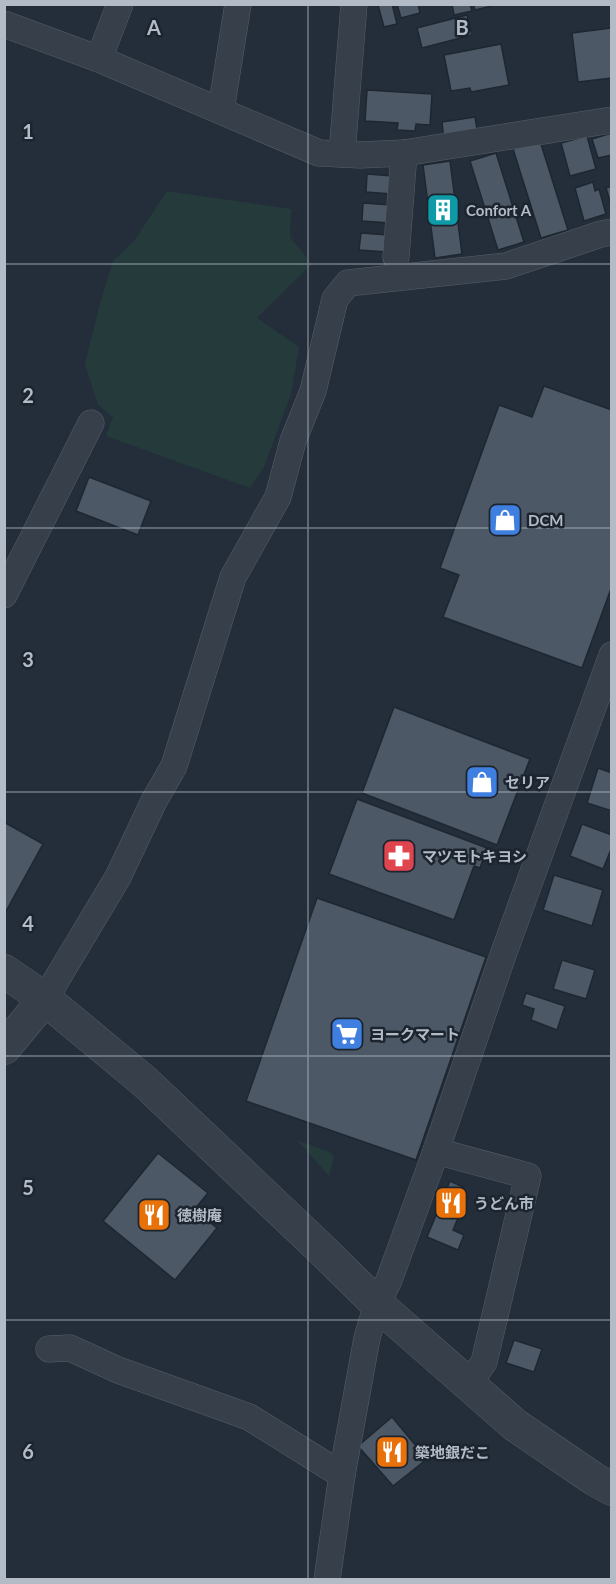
<svg xmlns="http://www.w3.org/2000/svg" width="616" height="1584" font-family="Lato,'Noto Sans JP',sans-serif">
<style>
.green{fill:#253a3b}
.building{fill:#4c5865;stroke:#1e2731;stroke-width:1.5}
.lines{fill:none;stroke-linecap:round;stroke-linejoin:round}
.minor-casing{stroke:#555e68;stroke-width:27}
.tertiary-casing{stroke:#555e68;stroke-width:34}
.minor{stroke:#37404a;stroke-width:26}
.tertiary{stroke:#37404a;stroke-width:33}
.grid{fill:none;stroke:#b2bbc6;stroke-width:1.5;stroke-opacity:0.55}
.labels{text-anchor:middle;dominant-baseline:central;stroke-width:5;stroke-linejoin:round;paint-order:stroke}
.poi-label{font-size:15px;font-weight:bold;fill:#b2bbc6;stroke:#1c252f;text-anchor:start}
.grid-label{font-size:20px;text-anchor:middle;font-weight:bold;fill:#b2bbc6;stroke:#1c252f;stroke-width:5;stroke-linejoin:round;paint-order:stroke}
</style>
<rect width="100%" height="100%" fill="#232e3a"/>
<g class="green">
<polygon points="167,191 291,209 290,237 312,264 257,318 299,347 291,394 264,467 250,488 106,436 113,417 98,405 85,364 100,303 113,261 134,241"/>
<polygon points="297,1140 331,1153 334,1158 329,1176"/>
</g>
<g class="building">
<polygon points="392,4 397,24 384,27 378,5"/>
<polygon points="397,4 418,4 420,13 401,18"/>
<polygon points="452,4 470,4 472,11 454,15"/>
<polygon points="473,4 500,4 475,10"/>
<polygon points="467,15 472,35 422,48 417,28"/>
<polygon points="611,28 612,78 578,82 572,33"/>
<polygon points="501,44 509,85 471,92 470,88 451,91 444,55"/>
<polygon points="367,90 432,94 430,125 416,124 415,131 397,130 398,123 365,121"/>
<polygon points="475,117 478,135 444,140 442,122"/>
<polygon points="612,133 612,155 598,158 592,139"/>
<polygon points="587,136 596,169 570,176 561,143"/>
<polygon points="540,141 568,230 541,238 513,149"/>
<polygon points="496,153 524,242 498,250 470,161"/>
<polygon points="450,161 462,254 435,258 423,165"/>
<polygon points="367,174 393,176 392,194 366,192"/>
<polygon points="593,182 595,191 599,189 606,214 584,221 575,188"/>
<polygon points="612,186 612,208 606,188"/>
<polygon points="363,203 391,205 390,223 362,221"/>
<polygon points="361,233 388,235 387,252 359,250"/>
<polygon points="544,386 612,410 612,586 582,668 443,617 459,575 440,568 499,405 532,417"/>
<polygon points="89,477 151,501 138,535 76,511"/>
<polygon points="394,707 530,759 497,845 362,793"/>
<polygon points="598,768 612,773 612,811 587,803"/>
<polygon points="357,799 487,848 480,868 474,866 454,920 329,874"/>
<polygon points="4,822 43,844 5,913 4,913"/>
<polygon points="582,824 612,835 612,847 603,869 570,856"/>
<polygon points="554,875 603,890 592,926 543,910"/>
<polygon points="317,898 486,957 416,1160 246,1101"/>
<polygon points="562,960 595,970 586,999 553,989"/>
<polygon points="526,993 565,1006 557,1030 531,1020 534,1009 522,1005"/>
<polygon points="158,1153 208,1193 194,1210 217,1228 175,1280 103,1221"/>
<polygon points="450,1181 463,1187 459,1194 467,1196 453,1230 464,1235 458,1250 427,1237"/>
<polygon points="514,1340 542,1349 534,1372 506,1363"/>
<polygon points="392,1417 427,1459 393,1486 358,1446"/>
</g>
<g class="lines">
<g class="minor-casing">
<g id="minor">
<polyline points="4,24 99,59 319,153 360,155 404,153 612,120"/>
<polyline points="99,59 120,4"/>
<polyline points="221,110 238,4"/>
<polyline points="342,154 354,4"/>
<polyline points="396,257 404,153"/>
<polyline points="4,595 91,423"/>
<polyline points="45,999 118,877 154,801 174,766 233,577 278,497 293,441 313,391 335,299 348,283 506,266 601,234 612,232"/>
<polyline points="436,1151 528,1176 484,1362 469,1384"/>
<polyline points="49,1349 70,1348 118,1370 249,1417 342,1475"/>
<polyline points="327,1580 342,1475 367,1338 377,1304 389,1280 436,1151 503,955 612,655"/>
</g>
</g>
<g class="tertiary-casing">
<g id="tertiary">
<polyline points="4,971 45,999 145,1082 318,1246 377,1304 515,1425 594,1479 612,1489"/>
<polyline points="4,1048 45,999"/>
</g>
</g>
<use href="#minor" class="minor"/>
<use href="#tertiary" class="tertiary"/>
</g>
<path class="grid" d="M308,4V1580M4,264H612M4,528H612M4,792H612M4,1056H612M4,1320H612"/>
<defs>
<g id="building-square" transform="scale(1.725)"><rect x="-9" y="-9" width="18" height="18" rx="4" fill="#0f9aa8" stroke="#1c252f"/><path d="M-4-6H4V6H1V3H-1V6H-4ZM-2.5-4.3h1.7v1.8h-1.7ZM.8-4.3h1.7v1.8H.8ZM-2.5-1h1.7V.8h-1.7ZM.8-1h1.7V.8H.8Z" fill="#fff"/></g>
<g id="shop-square" transform="scale(1.725)"><rect x="-9" y="-9" width="18" height="18" rx="4" fill="#3f7fe0" stroke="#1c252f"/><path d="M-5-2.5h2.3a2.7 3.5 0 0 1 5.4 0H5L5.5 6h-11ZM-1.5-2.5h3a1.5 2.3 0 0 0-3 0Z" fill="#fff"/></g>
<g id="pharmacy-square" transform="scale(1.725)"><rect x="-9" y="-9" width="18" height="18" rx="4" fill="#e0444e" stroke="#1c252f"/><path d="M-2-6h4v4h4v4h-4v4h-4v-4h-4v-4h4Z" fill="#fff"/></g>
<g id="supermarket-square" transform="scale(1.725)"><rect x="-9" y="-9" width="18" height="18" rx="4" fill="#3f7fe0" stroke="#1c252f"/><path d="M-6-5.5h2.5l.6 2H6L4.5 2H-2.5L-4.4-4H-6ZM-1.5 3.2a1.3 1.3 0 1 0 .1 0ZM3 3.2a1.3 1.3 0 1 0 .1 0Z" fill="#fff"/></g>
<g id="restaurant-square" transform="scale(1.725)"><rect x="-9" y="-9" width="18" height="18" rx="4" fill="#e8710a" stroke="#1c252f"/><path d="M-5-6h1v4h1v-4h1v4h1v-4h1v5L-1.5 .5V6h-2V.5L-5-1ZM5-6V6H3V1.5H1.5Q1.5-4 5-6Z" fill="#fff"/></g>
</defs>
<g fill-rule="evenodd">
<use href="#building-square" x="443" y="210"/>
<use href="#shop-square" x="505" y="520"/>
<use href="#shop-square" x="482" y="782"/>
<use href="#pharmacy-square" x="399" y="856"/>
<use href="#supermarket-square" x="347" y="1034"/>
<use href="#restaurant-square" x="451" y="1203"/>
<use href="#restaurant-square" x="154" y="1215"/>
<use href="#restaurant-square" x="392" y="1452"/>
</g>
<g class="labels">
<g class="poi-label">
<text x="466" y="210">Confort A</text>
<text x="528" y="520">DCM</text>
<text x="505" y="782">セリア</text>
<text x="422" y="856">マツモトキヨシ</text>
<text x="370" y="1034">ヨークマート</text>
<text x="474" y="1203">うどん市</text>
<text x="177" y="1215">徳樹庵</text>
<text x="415" y="1452">築地銀だこ</text>
</g>
</g>
<g class="grid-label">
<text x="154" y="35">A</text>
<text x="462" y="35">B</text>
<text x="28" y="139">1</text>
<text x="28" y="403">2</text>
<text x="28" y="667">3</text>
<text x="28" y="931">4</text>
<text x="28" y="1195">5</text>
<text x="28" y="1459">6</text>
</g>
<rect width="616" height="1584" fill="none" stroke="#b2bbc6" stroke-width="12"/>
</svg>
